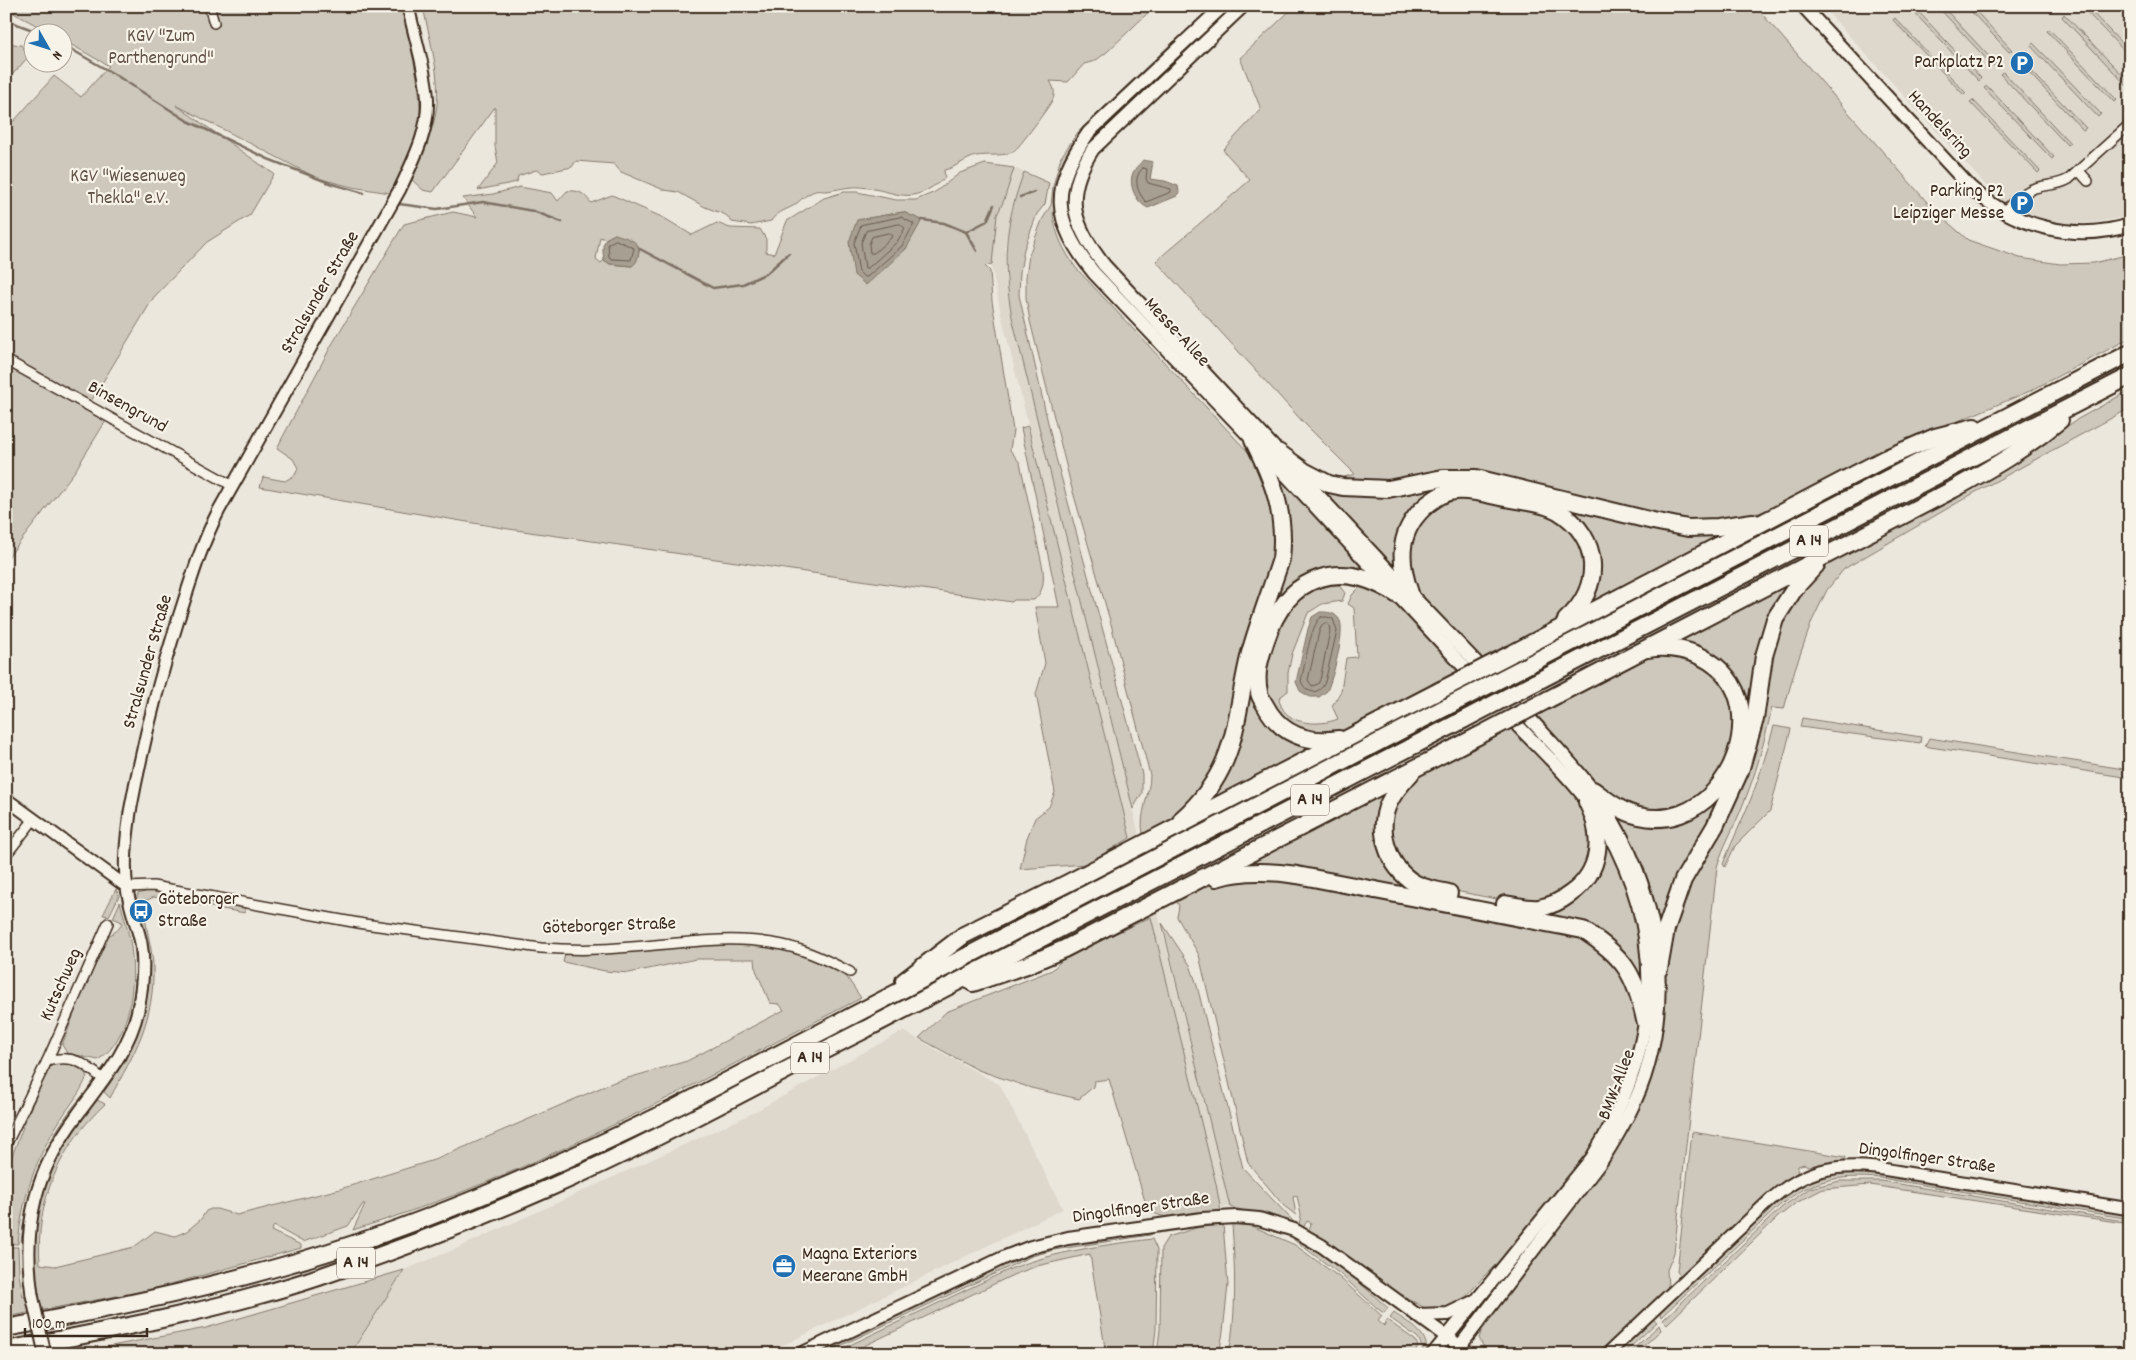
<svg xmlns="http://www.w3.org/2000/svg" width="2136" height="1360" font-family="Dekko,sans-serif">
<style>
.built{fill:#ddd7cc}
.green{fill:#cec8bc;stroke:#84796d;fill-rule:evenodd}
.water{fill:#a89f93;stroke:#7c7064}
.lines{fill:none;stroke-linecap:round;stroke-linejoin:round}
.shore{stroke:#67594d;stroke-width:1}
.stream{stroke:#7c7064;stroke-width:2.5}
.secondary-tunnel{stroke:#c9c1b6;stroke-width:12;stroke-dasharray:12 6;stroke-linecap:butt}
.minor-casing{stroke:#3b2a1e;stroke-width:12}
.tertiary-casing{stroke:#3b2a1e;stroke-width:15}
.secondary-casing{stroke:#3b2a1e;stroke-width:16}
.motorway-casing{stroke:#3b2a1e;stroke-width:20}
.minor{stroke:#f7f3e8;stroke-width:9}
.tertiary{stroke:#f7f3e8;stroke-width:11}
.secondary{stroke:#f7f3e8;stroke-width:12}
.motorway{stroke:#f7f3e8;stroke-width:16}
.tertiary-bridge-casing{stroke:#3b2a1e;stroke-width:15;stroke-linecap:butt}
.motorway-bridge-casing{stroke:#3b2a1e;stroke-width:20;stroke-linecap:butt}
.tertiary-bridge{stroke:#f7f3e8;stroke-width:11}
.motorway-bridge{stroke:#f7f3e8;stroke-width:16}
.labels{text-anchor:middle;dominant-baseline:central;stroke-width:4.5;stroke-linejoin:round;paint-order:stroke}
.shield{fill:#f7f3e8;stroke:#73665b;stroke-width:1}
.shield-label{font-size:18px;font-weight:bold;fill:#3b2a1e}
.park-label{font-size:19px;fill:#605246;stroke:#f7f3e8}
.poi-label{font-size:19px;fill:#3b2a1e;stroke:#f7f3e8;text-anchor:end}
.street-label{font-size:19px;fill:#3b2a1e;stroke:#f7f3e8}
</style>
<rect width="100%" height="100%" fill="#ece7dc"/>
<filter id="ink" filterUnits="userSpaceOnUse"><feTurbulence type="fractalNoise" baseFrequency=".02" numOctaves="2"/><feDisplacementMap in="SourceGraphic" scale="10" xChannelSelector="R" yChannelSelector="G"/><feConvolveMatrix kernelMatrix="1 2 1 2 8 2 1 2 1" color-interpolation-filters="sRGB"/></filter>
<g filter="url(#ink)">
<g class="built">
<polygon points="1822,6 2130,6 2130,216 2093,223 2059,223 2046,220 2001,202"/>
<polygon points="1014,168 1024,172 1011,214 1005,246 1006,282 1012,317 1230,1207 1220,1207 1151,917 1130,838 1001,314 991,264 993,247 997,215 1004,200"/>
<polygon points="903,1031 1000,1085 1063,1209 765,1354 351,1354 404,1270 458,1248 747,1116"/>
</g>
<g class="green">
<path d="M6,6H401C408,37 420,78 420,109C421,139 404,168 390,193L352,187L317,178L176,105L274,174L250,215L207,242L154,297L90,403L6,358V130L54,76L81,97L109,66L63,40L62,32H49L6,9Z"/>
<path d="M423,6H1155L1107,52L1095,61L1084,64L1068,82L1050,81C1053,86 1056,92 1053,99C1051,104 1018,149 1014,151C1006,157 987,154 976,156C965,159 955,168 944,170L945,178C907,208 901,191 860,187C848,186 837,190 826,191C822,191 819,190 815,191C806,194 800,201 793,206C785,210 776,213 771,221L751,225L732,222L726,215L705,207L678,192L664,190L621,172L614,164L576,161L572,167L543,173L536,170L518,176L517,182L478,190L498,163L495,146V107L433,192L423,190L411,179C420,161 429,141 434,121C444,84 430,43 423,6Z"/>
<polygon points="1295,6 1755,6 1934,210 1968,240 2020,258 2060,264 2094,263 2130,254 2130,338 2030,391 1896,447 1783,504 1748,517 1690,523 1487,476 1388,485 1333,480 1355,474 1302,421 1156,261 1250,180 1223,150 1261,109 1240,58"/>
<polygon points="1908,6 1913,6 1981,78 1979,81"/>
<polygon points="1937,6 1942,6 1996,64 1993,66"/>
<polygon points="1966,6 1971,6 2012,50 2009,52"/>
<polygon points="2081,6 2086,6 2130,52 2130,57"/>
<polygon points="2064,14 2130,83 2129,88 2062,17"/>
<polygon points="1895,18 1966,93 1964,95 1893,20"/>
<polygon points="2049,29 2117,100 2114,102 2047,31"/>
<path d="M1174,41H1178L1081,134C1060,162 1059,178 1057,212L1053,213C1055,234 1064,251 1076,268L1249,453L1266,483L1277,542L1220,762L1182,811L1154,830L1143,834C1139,813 1150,795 1150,775L1111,624L1071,485L1030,321L1026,298V277L1029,255L1042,220L1051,205L1053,186L1061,157L1078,132Z"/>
<polygon points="6,43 21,45 29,56 6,82"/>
<polygon points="2033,43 2101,114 2098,117 2031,46"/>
<polygon points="2018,57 2086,128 2083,130 2016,59"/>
<polygon points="2003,72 2070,143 2067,145 2000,74"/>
<polygon points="1987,86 2054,157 2052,159 1984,88"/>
<polygon points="1973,100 2040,171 2038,173 1970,102"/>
<path d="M985,164L1014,168L1004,200L997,215L992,264L985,266L990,271L992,301L1013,430L1010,450L1020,463L1043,569C1044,581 1044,591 1034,600H1014L1012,602L509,529L260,487L263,477L285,481L295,475L298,468L293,459L277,448L331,346L404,224L453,212L477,217L463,198L493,194L520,187L552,193L558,201L567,191C579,190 584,193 591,203L612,195L664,218L692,235L717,223L730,228L760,229L766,239V252L774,254L787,221L824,198L844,192H857L896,200H916L935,192L960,173ZM903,212L922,221L858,220ZM615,234L640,249L636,262L632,266L610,264L604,260L601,263L596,259L600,237L605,239Z"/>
<path d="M1024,172L1049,183L1045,204L1037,214L1024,249L1020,272L1019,295L1056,458L1142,774V793L1133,809L1012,317C1002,261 1004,226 1024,172Z"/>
<polygon points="6,362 107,419 75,471 6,560"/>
<path d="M2130,390V408L1974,493L1844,569L1827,590L1812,621L1795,669L1784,709L1772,708C1764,742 1756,775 1742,807C1734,828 1723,846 1717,867L1674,1253L1667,1270L1668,1287L1666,1292L1597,1354H1492L1484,1348L1479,1338L1483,1326L1644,1094L1654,1069L1663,1025L1667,957L1673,916L1719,828L1778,623L1812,576L1831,562L2043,442L2078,419Z"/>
<polygon points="1028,426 1130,838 1086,864 1020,869 1027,838 1035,818 1049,807 1055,792 1036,694 1045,663 1035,607 1059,607 1021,428"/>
<polygon points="1269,465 1378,578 1344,571 1278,603 1259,703 1320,744 1196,813 1209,795 1281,573"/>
<path d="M1310,478C1333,490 1359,496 1385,493C1414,490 1440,481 1469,482L1657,527L1702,532L1736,528L1738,531L1584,610C1584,606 1588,602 1590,597C1596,585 1598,570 1595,557C1593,542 1585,527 1574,517C1559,504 1537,501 1518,496C1502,493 1486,488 1469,487C1436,485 1404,509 1399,543C1397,553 1399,563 1400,573L1397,575L1308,480Z"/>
<path d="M1448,496L1540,509L1563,520L1585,549V587L1558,619L1481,660C1461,639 1413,598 1407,570C1404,558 1410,540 1411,528Z"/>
<polygon points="1802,573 1792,586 1748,722 1741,692 1672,641"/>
<path d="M1334,579L1345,593L1342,601L1322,604L1308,613L1292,654L1288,673V691L1279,698C1282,725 1318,727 1338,719L1332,706L1341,691L1346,658L1357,657L1354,608L1348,604L1352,595L1365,582L1384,592L1403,609L1574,792L1588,813L1592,860L1564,896L1522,904L1435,887L1423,883L1394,857L1390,810L1414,777L1481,742H1485L1439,680L1431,684V687L1338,734L1321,736L1278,719L1260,674L1292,598Z"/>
<polygon points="1663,654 1690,656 1729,688 1737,726 1723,774 1697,803 1648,814 1607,793 1535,717 1649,656"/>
<polygon points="1802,718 1921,737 1920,743 1800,727"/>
<path d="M1774,726L1791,729L1770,811L1735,846L1725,867L1723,864C1732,841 1743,819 1752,796C1761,773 1767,750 1774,726Z"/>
<polygon points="1929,738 2130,770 2130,778 1930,747 1925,746"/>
<polygon points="1398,782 1380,830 1422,890 1523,911 1567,903 1601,830 1612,848 1640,926 1644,999 1611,944 1244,869 1248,860"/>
<polygon points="1723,791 1661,936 1640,861 1613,809 1648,822"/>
<polygon points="1257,875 1571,930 1615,957 1638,1008 1638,1034 1625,1083 1594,1146 1503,1258 1484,1276 1460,1304 1452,1309 1431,1310 1425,1308 1388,1287 1309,1231 1311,1223 1307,1221 1303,1228 1299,1225 1301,1215 1297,1196 1293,1197 1296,1215 1284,1206 1248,1163 1199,955 1177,917 1179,906 1176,900 1210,884"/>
<polygon points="116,889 119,896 109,916 103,915"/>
<path d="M151,890L245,906V913L154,897L145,901C141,910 153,951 153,965C155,1020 135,1052 110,1098L104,1092L125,1061L140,1022L144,933L136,900L138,894Z"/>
<path d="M122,893L136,947L138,972L132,1012L123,1039L113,1055C131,1022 139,984 134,946C131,928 126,911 122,893Z"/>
<path d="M120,902C124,917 129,932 131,947C136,983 131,1039 98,1060L67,1053L62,1045C76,1011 87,973 105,941C110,931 119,934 122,922L113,918Z"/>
<path d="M1151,917L1216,1184L1221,1212C1200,1214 1163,1225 1147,1208L1109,1079L1094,1081L1093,1087L1079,1099L1031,1088L978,1070L919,1038L946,1012L1052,970L1065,957Z"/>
<polygon points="1162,923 1190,965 1196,982 1243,1168 1293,1221 1292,1223 1230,1207"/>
<path d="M705,942L772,945L810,957L844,973L861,998C695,1083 532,1176 353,1230L365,1204H363L348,1226L303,1242L274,1226L271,1231L301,1245V1248L149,1290L6,1317V1247H18L19,1274L23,1297L39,1295V1292H36C35,1273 30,1245 34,1226C42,1176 65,1139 97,1100L105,1104C60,1146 35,1201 40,1264L55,1266L134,1247L155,1231L175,1236L187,1231L201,1219L206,1211L211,1209H217L237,1215L340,1189L437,1159L614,1082L687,1061L784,1010L779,1004L770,1003L756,970L755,959H696L629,973L605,971L563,962L565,954Z"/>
<path d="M60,1061C71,1061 81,1068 87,1076C80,1095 67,1108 57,1125C34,1162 22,1201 18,1244L6,1243V1172L23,1127L18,1126L25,1121L41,1085L43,1073L50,1065Z"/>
<path d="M85,1093C52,1144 27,1176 23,1240L21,1241C28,1185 46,1135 85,1093Z"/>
<polygon points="1692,1132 1846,1157 1844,1161 1808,1166 1804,1164 1798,1166 1797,1173 1776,1188 1685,1274 1681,1276 1677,1272"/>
<path d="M1859,1171L2130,1213V1219L1880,1178C1837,1175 1813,1179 1779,1206L1661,1317L1659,1312L1773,1203L1794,1186L1823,1174Z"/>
<polygon points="1840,1181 1881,1181 2130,1222 2130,1224 1870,1185 1823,1189 1796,1203 1778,1217 1667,1324 1663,1320 1782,1207 1810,1188"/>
<polygon points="1223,1224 1228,1285 1223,1332 1219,1354 1157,1354 1160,1329 1161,1248 1168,1237 1196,1228"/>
<path d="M1232,1224L1252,1226L1295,1245L1339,1277L1382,1316L1378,1321L1384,1326L1387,1320L1415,1340L1418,1346L1415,1354H1229C1237,1310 1235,1268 1232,1224Z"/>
<polygon points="1152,1230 1152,1234 1150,1235 1054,1250 1032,1256 823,1354 814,1354 1011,1260 1044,1248"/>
<polygon points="1294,1237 1343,1268 1388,1308 1384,1313 1378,1309 1340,1274 1294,1240"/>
<path d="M1152,1239L1157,1250L1156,1330L1153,1354H1106L1090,1254L1037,1266L1013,1275L847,1354H831L1010,1269C1056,1251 1104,1245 1152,1239Z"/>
<polygon points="404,1270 350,1354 69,1354 206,1328"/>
<path d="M1394,1313C1408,1323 1430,1333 1426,1353C1420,1349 1422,1342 1417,1337L1390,1318Z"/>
<polygon points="1652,1319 1657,1322 1623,1354 1613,1354"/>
<polygon points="1659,1325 1661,1330 1635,1354 1628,1354"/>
</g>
<g class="water">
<path d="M1143,160L1153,162L1150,179L1165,181L1178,186L1179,192L1177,196L1148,208C1135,202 1126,182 1135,169C1137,166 1141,163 1143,160Z"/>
<polygon points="903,212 922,220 906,249 866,285 854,275 849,242 857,220"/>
<path d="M615,234C627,238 643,241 638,256C637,261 636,263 632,266L610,264L604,260C602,246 601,240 615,234Z"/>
<path d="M1320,612C1327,612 1336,612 1340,621C1345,632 1333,678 1327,691L1319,697H1310L1300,691L1296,682L1308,629L1312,617Z"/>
</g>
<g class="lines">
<g class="shore">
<path d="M1143,168L1147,169L1146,179L1148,183L1171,189V192L1146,202C1137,192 1132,178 1143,168Z"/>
<polygon points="901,217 914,224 902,246 867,277 864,277 859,272 854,243 861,225"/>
<polygon points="900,224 905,228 897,242 868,268 865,268 861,243 866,231"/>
<polygon points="889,233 892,234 891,238 874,253 870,253 869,244 872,237"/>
<polygon points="616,240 634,248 631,260 612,259 609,257 608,244"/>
<path d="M1321,617H1327L1333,619L1337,631L1325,682C1319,696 1306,694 1301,681C1305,666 1310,625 1321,617Z"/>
<polygon points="1326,623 1329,625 1330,631 1320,680 1318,684 1312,686 1308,680 1319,632 1322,625"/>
</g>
<g class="stream">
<polyline points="6,20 38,32"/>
<polyline points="62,44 114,74 186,120 268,159 332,184 364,193"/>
<polyline points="1020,197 1035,192"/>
<polyline points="399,204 437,209 483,202 533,211 562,222"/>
<polyline points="922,220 944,223 966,232 987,221 994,205"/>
<polyline points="966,232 977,251"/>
<polyline points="640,249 713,288 743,284 767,273 789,253"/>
</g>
<g class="secondary-tunnel">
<polyline points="1465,668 1518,725"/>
<polyline points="1490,676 1529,718"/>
</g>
<g class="minor-casing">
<g id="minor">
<polyline points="209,6 214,23"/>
<polyline points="2079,171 2088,181"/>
<path d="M2004,211C2013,203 2023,192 2035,188C2048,184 2057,186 2069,179L2130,124"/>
<polyline points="6,360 233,486"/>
<polyline points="6,855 34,819"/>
<path d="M127,887L153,886L364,924L541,948C571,950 602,950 632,947C679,944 725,935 772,943C800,947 825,959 850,972"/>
<polyline points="47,1061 108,923"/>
<path d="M6,1145L47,1061C74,1054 84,1063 104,1080"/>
</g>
</g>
<g class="tertiary-casing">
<g id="tertiary">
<polyline points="6,799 127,887"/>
<path d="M32,1295C22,1224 35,1171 78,1114C102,1081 129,1051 138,1010C142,989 145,964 141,943C137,924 129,906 127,888C123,864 127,836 130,812C142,747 158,683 178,620C190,583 201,545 219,510L400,189C414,159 431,127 427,93C424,64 414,35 408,6"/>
<polyline points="1460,1346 1470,1354"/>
<path d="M1607,1354L1770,1200C1804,1171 1832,1163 1876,1168L2130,1209"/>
</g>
</g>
<g class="secondary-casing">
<g id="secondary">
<path d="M1223,6L1089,132C1050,187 1051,220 1094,273L1274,462L1465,668"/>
<path d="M1243,6L1093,149C1063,195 1072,224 1104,265L1402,585L1476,662"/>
<path d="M1803,6L1970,187C2013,226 2073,243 2130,225"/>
<polyline points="1417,1315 1448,1314 1471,1303"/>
<polyline points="801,1354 1005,1257 1031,1247 1068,1238 1202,1219 1236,1217 1259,1219 1294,1230 1322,1246 1454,1342"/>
<path d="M1433,1354L1592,1158C1659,1050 1669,942 1607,830C1585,791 1549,758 1518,726"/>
<path d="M1454,1354L1602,1160C1621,1130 1639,1099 1648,1065C1674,970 1651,870 1593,791C1575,766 1552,743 1531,720"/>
</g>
</g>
<g class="motorway-casing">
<g id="motorway">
<polyline points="1278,452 1304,471 1329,484 1343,487 1388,489 1443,478 1476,478 1653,521 1688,528 1718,527 1753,522"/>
<path d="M1410,593C1398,559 1398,529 1428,504C1436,498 1444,492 1455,491C1473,489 1492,496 1511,499C1526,502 1545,503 1558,511C1601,537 1603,588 1566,620"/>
<polyline points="1511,654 1884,459 1935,437 1974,427"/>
<polyline points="1522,668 2130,353"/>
<polyline points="1534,683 2130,376"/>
<path d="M1547,700L1952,490C1992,468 2025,449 2060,420"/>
<path d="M1339,739C1307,744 1280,734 1265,705C1263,701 1259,696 1259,692C1255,673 1260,658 1266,640C1288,573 1341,558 1398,595"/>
<path d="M1411,773C1405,780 1397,788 1392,797C1374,826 1387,868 1416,884C1426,889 1438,891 1449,893"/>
<path d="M1593,790C1607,800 1621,812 1639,816C1698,830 1745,771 1741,715C1738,667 1691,642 1648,649"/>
<path d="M1182,819C1240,766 1233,722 1250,653C1259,621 1271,590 1281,559C1286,513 1273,480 1253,440"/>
<path d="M1216,878C1242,870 1270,871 1297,875L1583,930C1623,956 1635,973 1645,1020"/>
<path d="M1505,904C1516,906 1528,909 1539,908C1551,906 1561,901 1570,894C1602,872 1604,835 1587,802"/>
<polyline points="1659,969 1666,929 1683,880 1715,826 1740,771 1755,719 1764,656 1775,619 1795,588 1816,565"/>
<polyline points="904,981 964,935 1068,883 1441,690"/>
<polyline points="973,983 1027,965 1064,949 1478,736"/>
<path d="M6,1328C99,1311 191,1292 282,1266C414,1229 548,1170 671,1110L1452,704"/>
<path d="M6,1350C111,1330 217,1311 319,1277C395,1251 476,1220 551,1187C658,1140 761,1082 866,1029C1066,926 1266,823 1465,719"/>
</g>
</g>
<use href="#minor" class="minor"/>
<use href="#tertiary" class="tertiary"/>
<use href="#secondary" class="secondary"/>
<use href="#motorway" class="motorway"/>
<g class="tertiary-bridge-casing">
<polyline id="tertiary-bridge" points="32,1295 45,1354"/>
</g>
<g class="motorway-bridge-casing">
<g id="motorway-bridge">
<polyline points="1441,690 1511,654"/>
<polyline points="1452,704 1522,668"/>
<polyline points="1465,719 1534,683"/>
<polyline points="1478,736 1547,700"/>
</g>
</g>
<use href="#tertiary-bridge" class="tertiary-bridge"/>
<use href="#motorway-bridge" class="motorway-bridge"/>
</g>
</g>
<defs>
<g id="parking-disc" transform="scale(1.25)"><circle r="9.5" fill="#1f6fb2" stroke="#f7f3e8"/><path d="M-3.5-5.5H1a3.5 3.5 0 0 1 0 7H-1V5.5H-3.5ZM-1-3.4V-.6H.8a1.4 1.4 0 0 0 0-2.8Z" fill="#fff"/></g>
<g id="bus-disc" transform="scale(1.25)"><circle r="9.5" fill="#1f6fb2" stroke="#f7f3e8"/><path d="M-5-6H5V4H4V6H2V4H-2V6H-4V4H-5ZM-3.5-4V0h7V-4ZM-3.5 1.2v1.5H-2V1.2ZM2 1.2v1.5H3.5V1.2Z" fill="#fff"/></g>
<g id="office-disc" transform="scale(1.25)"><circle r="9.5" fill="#1f6fb2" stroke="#f7f3e8"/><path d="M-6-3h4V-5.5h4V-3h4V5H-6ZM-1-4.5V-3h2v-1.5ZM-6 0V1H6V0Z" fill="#fff"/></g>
</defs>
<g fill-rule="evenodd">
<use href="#parking-disc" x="2022" y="63"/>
<use href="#parking-disc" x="2022" y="203"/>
<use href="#bus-disc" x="141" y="911"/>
<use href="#office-disc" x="784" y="1266"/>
</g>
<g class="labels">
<g class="shield">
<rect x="1790" y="525.5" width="38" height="31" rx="4"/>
<rect x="1291" y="784.5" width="38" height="31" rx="4"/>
<rect x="791" y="1042.5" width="38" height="31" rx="4"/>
<rect x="337" y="1247.5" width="38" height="31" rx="4"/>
</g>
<g class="shield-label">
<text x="1809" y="541">A 14</text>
<text x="1310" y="800">A 14</text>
<text x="810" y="1058">A 14</text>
<text x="356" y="1263">A 14</text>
</g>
<g class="park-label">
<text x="161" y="37">KGV "Zum<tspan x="161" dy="22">Parthengrund"</tspan></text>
<text x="128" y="177">KGV "Wiesenweg<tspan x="128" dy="22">Thekla" e.V.</tspan></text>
</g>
<g class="poi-label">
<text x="2004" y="63">Parkplatz P2</text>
<text x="2004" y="192">Parking P2<tspan x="2004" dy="22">Leipziger Messe</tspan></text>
<text x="158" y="900" text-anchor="start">Göteborger<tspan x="158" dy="22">Straße</tspan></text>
<text x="802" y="1255" text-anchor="start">Magna Exteriors<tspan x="802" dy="22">Meerane GmbH</tspan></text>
</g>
<g class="street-label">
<text transform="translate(1939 125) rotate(47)">Handelsring</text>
<text transform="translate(321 293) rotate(-60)">Stralsunder Straße</text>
<text transform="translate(1176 333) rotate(47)">Messe-Allee</text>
<text transform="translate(127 408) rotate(29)">Binsengrund</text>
<text transform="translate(149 662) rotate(-74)">Stralsunder Straße</text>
<text transform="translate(609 927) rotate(-2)">Göteborger Straße</text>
<text transform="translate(62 985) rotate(-66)">Kutschweg</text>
<text transform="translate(1618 1085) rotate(-69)">BMW-Allee</text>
<text transform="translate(1927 1159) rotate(8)">Dingolfinger Straße</text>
<text transform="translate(1141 1209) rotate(-8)">Dingolfinger Straße</text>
</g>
</g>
<rect width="2136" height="1360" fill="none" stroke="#f7f3e8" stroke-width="25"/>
<rect x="12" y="12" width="2111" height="1335" fill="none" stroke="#3b2a1e" stroke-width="2" filter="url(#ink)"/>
<g transform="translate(48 48) rotate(129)"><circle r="24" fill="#f7f3e8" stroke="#aca397"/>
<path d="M0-4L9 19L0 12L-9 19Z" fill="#1f6fb2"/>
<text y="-8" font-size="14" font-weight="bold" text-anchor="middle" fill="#3b2a1e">N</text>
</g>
<path d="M25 1328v8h122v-8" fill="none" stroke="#3b2a1e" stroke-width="2.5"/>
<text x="32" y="1328" font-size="15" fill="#3b2a1e" stroke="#f7f3e8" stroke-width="4" paint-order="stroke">100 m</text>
</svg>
